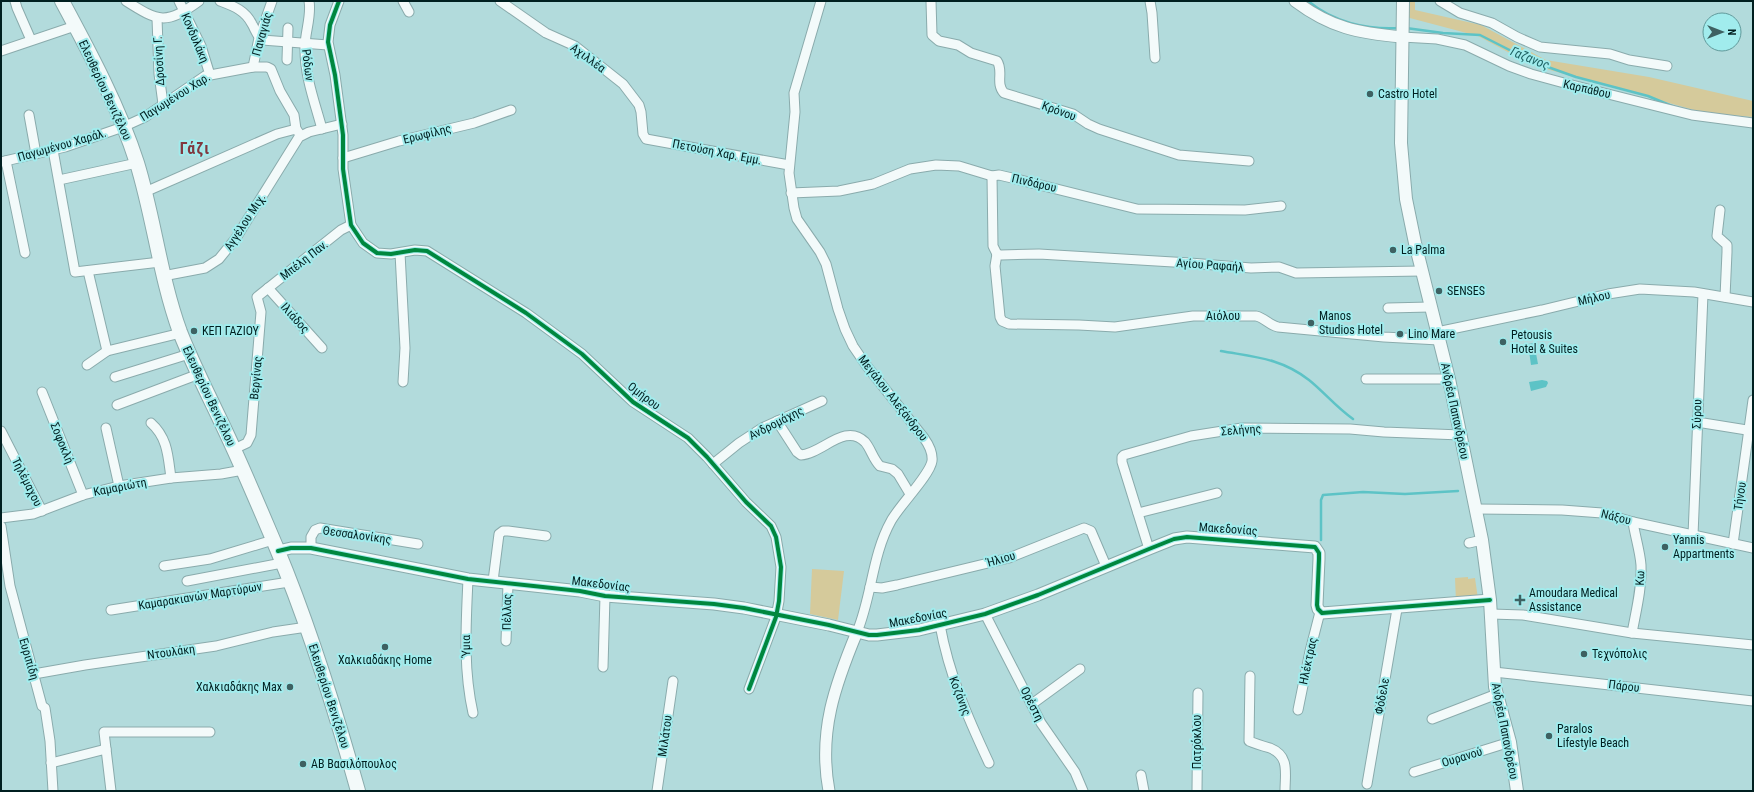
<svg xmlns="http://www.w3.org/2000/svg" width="1754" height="792" font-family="'Roboto Condensed',sans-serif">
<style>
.green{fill:#d5ca9b}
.water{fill:#5dc3c6}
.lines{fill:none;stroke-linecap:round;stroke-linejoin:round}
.stream{stroke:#5dc3c6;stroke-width:2.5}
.minor-casing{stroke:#8aabac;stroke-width:11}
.tertiary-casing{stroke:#8aabac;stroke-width:13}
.secondary-casing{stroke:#8aabac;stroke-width:14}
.primary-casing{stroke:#8aabac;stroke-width:16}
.minor{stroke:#f3fafa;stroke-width:9}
.tertiary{stroke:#f3fafa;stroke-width:11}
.secondary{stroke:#f3fafa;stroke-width:12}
.primary{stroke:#f3fafa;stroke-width:14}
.cycleway-casing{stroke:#a1eced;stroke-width:6}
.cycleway{stroke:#00873e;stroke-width:4}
.poi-dot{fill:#3e6162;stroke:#a1eced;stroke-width:1.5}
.labels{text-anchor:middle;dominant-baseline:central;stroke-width:4;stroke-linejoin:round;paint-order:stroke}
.street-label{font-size:12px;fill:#001f20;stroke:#a1eced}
.poi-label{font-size:12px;fill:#001f20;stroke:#a1eced;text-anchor:start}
.water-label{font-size:13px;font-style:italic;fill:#1e6263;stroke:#a1eced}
.district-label{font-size:16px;font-weight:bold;letter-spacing:1px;fill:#81393f;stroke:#a1eced}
</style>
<rect width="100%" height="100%" fill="#b2dbdc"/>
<g class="green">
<polygon points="1406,1 1415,1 1415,10 1481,25 1546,60 1649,77 1753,101 1753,117 1705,113 1532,65 1478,36 1406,17"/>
<polygon points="812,569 844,571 838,620 810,614"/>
<polygon points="1468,577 1468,579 1475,578 1478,599 1456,602 1455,578"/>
</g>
<g class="water">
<polygon points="1534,343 1538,364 1531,365 1528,344"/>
<polygon points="1542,380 1547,381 1548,383 1546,387 1531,391 1529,382"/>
</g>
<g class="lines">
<g class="stream">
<path d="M1308,1C1333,22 1367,30 1399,28"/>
<polyline points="1406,28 1443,33 1480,35 1531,61 1576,77 1648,96 1672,106"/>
<path d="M1221,351C1254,357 1281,358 1309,380C1324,392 1337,408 1353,419"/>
<polyline points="1321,540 1321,500 1323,495 1363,492 1405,494 1458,491"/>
</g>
<g class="minor-casing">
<g id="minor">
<polyline points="15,1 17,8 31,40"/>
<path d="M126,1C159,22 166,25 199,1"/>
<polyline points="179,1 201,46 210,75"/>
<path d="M220,1C233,6 245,10 252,24C255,29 257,36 262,40L328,45"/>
<path d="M309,1C312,17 304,34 305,50C305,77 315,103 322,129"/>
<polyline points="339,1 330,25 328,42 335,75 343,135 343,169 351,225 363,243 377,253 391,254 415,250 427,251 526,313 582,354 633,402 688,438 707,457 746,502 771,526 776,537 781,567 779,601 776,617 749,689"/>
<polyline points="403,1 409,12"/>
<polyline points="500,1 546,33 575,46 623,84 639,105 641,112 643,134 646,139 789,165"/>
<path d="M821,1L794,93L795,112L789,173L794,208L797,219L820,252L826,264L838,309L845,329L853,346L866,365L924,438C929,445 933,452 932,461C930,475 899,506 891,521C872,555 872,596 857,632"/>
<path d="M931,1L932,35L939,41L958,45L971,53L997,61C1004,71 995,83 1004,93L1073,114L1088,124L1099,129L1179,155L1249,161"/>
<polyline points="1150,1 1152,13 1155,58"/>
<polyline points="1440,1 1460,13 1492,23 1517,37 1540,47 1610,54 1629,60 1667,66"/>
<polyline points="157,18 159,74 163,104"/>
<polyline points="1402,37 1437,39 1465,45 1509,66 1531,74 1564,83 1692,115 1753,123"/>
<polyline points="1,51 75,26"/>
<polyline points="287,60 288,28"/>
<polyline points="253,67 259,38 272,1"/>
<polyline points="29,115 36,154"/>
<polyline points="53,150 75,272 160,262"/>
<polyline points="343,158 399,141 474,123 511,110"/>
<polyline points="6,161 25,253"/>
<polyline points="1,162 65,147 123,127 145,117 205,76 253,67 267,67 271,69 280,91 294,115 296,129"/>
<polyline points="992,176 993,246 997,254"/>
<polyline points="59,180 137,163"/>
<polyline points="145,192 277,134 296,129 299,133"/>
<polyline points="791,193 839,191 873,184 910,169 936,165 959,166 992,176 999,175 1012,178 1137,209 1245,210 1281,206"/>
<polyline points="1720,210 1717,236 1727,245 1727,252 1725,297"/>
<polyline points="400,253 405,348 403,382"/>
<path d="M997,254L995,266L1000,317L1002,321L1009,324L1079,325L1115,327L1193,316H1256C1265,318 1269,325 1278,327L1384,337L1439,340"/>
<polyline points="997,254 1001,255 1039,254 1190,263 1251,268 1279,267 1296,273 1422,271"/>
<polyline points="88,271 107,351"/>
<polyline points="163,276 205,268 219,259 236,238 299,137 309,132 342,124"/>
<polyline points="268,288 322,348"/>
<polyline points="1388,308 1430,307"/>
<polyline points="1437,332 1542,310 1608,294 1640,289 1694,292 1753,302"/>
<polyline points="87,365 107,351 181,333"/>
<polyline points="115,377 189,354"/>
<polyline points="1366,379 1449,379"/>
<polyline points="42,392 83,495"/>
<polyline points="117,405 199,374"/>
<path d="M777,421L797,452L801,455C822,454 845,422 865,442C871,449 873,459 880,466L892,469L898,474L910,494"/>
<polyline points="1697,422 1753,431"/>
<path d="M151,423C168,438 168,457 171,478"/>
<polyline points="106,428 119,486"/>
<polyline points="1,431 42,511"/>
<polyline points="234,449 247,443 251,435 261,312 257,297 341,230 351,225"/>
<polyline points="713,464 739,443 762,428 822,401"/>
<polyline points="1476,509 1562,510 1602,513 1633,522 1753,548"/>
<polyline points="1138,513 1217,493"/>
<polyline points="1,518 33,514 83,495 119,486 171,478 221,474 243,470"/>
<polyline points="1,526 10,586 42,706 45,708 50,741 53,791"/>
<polyline points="1693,535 1703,294"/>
<polyline points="1469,543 1482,540"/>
<polyline points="1733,544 1753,400"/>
<polyline points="311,548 311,537 315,530 320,528 418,544"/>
<polyline points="1149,549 1122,462 1122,457 1124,455 1191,436 1242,428 1350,429 1384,432 1461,435"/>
<polyline points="164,566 210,559 273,540"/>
<path d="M468,579C466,624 463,669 473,713"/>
<polyline points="187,581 282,563"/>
<polyline points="493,581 499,534 503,531 508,531 546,536"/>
<polyline points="870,587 882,588 897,585 1009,558 1084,528 1091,531 1106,566"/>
<polyline points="111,610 289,582"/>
<polyline points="985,614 1041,723 1075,772 1083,791"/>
<polyline points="1491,614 1523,615 1632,633 1753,645"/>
<path d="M940,625C949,675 968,718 989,763"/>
<path d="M1632,633C1636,611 1642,588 1641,565C1640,551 1635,536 1633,522"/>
<polyline points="506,641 508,584"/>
<polyline points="603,667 605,596"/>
<polyline points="1494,672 1753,701"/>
<polyline points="34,674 85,665 216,646 273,632 307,627"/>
<path d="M1250,676L1249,741C1256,744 1263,746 1270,748C1290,756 1285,773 1285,791"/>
<polyline points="1032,704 1080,669"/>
<polyline points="1298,710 1310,651 1320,612"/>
<polyline points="1432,719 1497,694"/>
<polyline points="106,749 111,791"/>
<polyline points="51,763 106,749 104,732 210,732"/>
<polyline points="1414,772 1510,742"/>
<polyline points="1141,775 1144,791"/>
<polyline points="1367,784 1397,609"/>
<polyline points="657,791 673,681"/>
<polyline points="1197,791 1198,693"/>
</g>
</g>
<g class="tertiary-casing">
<g id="tertiary">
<path d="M1295,1C1331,28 1358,33 1402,37"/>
<polyline points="278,551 291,548 311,548 468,579 580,591 605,596 714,604 744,608 829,625 869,635 877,635 919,630 985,614 1038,595 1149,549 1174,539 1187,537 1315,547 1319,553 1319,559 1317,605 1318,609 1322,613 1490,600"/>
<path d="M829,791C818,732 835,685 857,632"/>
</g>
</g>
<g class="secondary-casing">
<polyline id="secondary" points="1403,1 1401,143 1406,199 1415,243 1449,379 1482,540 1490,600 1495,687 1510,742 1517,791"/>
</g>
<g class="primary-casing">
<path id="primary" d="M62,1C90,53 119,107 137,163C154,218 160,277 180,332C193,365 209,396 224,428C243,468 260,509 277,549C310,628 335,709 358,791"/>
</g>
<use href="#minor" class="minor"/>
<use href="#tertiary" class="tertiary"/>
<use href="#secondary" class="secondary"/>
<use href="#primary" class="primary"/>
<g class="cycleway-casing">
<g id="cycleway">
<polyline points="339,1 330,25 328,42 335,75 343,135 343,169 351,225 363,243 377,253 391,254 415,250 427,251 526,313 582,354 633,402 688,438 707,457 746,502 771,526 776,537 781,567 779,601 776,617 749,689"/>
<polyline points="278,551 291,548 311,548 468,579 580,591 605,596 714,604 744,608 829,625 869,635 877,635 919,630 985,614 1038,595 1149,549 1174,539 1187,537 1315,547 1319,553 1319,559 1317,605 1318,609 1322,613 1490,600"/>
</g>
</g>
<use href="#cycleway" class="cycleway"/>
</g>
<g class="poi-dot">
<circle cx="1370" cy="94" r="4"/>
<circle cx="1393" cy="250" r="4"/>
<circle cx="1439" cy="291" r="4"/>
<circle cx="1311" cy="323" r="4"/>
<circle cx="194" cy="331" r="4"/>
<circle cx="1400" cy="334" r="4"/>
<circle cx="1503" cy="342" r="4"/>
<circle cx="1665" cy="547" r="4"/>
<path d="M1518 594h4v4h4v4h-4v4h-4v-4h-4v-4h4z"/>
<circle cx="385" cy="647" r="4"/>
<circle cx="1584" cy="654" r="4"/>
<circle cx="290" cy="687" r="4"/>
<circle cx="1549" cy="736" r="4"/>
<circle cx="303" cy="764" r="4"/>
</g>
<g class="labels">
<g class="street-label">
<text transform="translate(262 34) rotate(-74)">Παναγιάς</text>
<text transform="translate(195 38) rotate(67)">Κονδυλάκη</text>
<text transform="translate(588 58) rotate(36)">Αχιλλέα</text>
<text transform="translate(159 61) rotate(-93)">Δροσίνη Γ.</text>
<text transform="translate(308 65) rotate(83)">Ρόδων</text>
<text transform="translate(1587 89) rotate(13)">Καρπάθου</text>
<text transform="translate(105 90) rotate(65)">Ελευθερίου Βενιζέλου</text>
<text transform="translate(175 97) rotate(-32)">Παγωμένου Χαρ.</text>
<text transform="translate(1059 111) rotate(20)">Κρόνου</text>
<text transform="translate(427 134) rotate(-14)">Ερωφίλης</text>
<text transform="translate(62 145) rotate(-16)">Παγωμένου Χαράλ.</text>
<text transform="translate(717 152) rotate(11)">Πετούση Χαρ. Εμμ.</text>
<text transform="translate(1034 183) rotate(13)">Πινδάρου</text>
<text transform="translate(245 222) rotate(-57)">Αγγέλου Μιχ.</text>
<text transform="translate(304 260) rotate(-38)">Μπέλη Παν.</text>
<text transform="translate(1210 265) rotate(4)">Αγίου Ραφαήλ</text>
<text transform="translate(1594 298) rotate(-13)">Μήλου</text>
<text x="1223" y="316">Αιόλου</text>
<text transform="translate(295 318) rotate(48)">Ιλιάδος</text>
<text transform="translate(256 378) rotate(-85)">Βεργίνας</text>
<text transform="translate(209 396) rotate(65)">Ελευθερίου Βενιζέλου</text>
<text transform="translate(644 396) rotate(37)">Ομήρου</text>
<text transform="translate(893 398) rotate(52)">Μεγάλου Αλεξάνδρου</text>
<text transform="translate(1455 411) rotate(78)">Ανδρέα Παπανδρέου</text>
<text transform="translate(1697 414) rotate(-88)">Σύρου</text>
<text transform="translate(776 423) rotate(-27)">Ανδρομάχης</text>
<text transform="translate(1241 430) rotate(-4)">Σελήνης</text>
<text transform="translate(62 443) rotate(68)">Σοφοκλή</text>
<text transform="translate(27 482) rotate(63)">Τηλέμαχου</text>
<text transform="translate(120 487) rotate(-11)">Καμαριώτη</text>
<text transform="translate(1740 496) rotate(-82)">Τήνου</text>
<text transform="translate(1616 517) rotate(14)">Νάξου</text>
<text transform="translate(1228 529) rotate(4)">Μακεδονίας</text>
<text transform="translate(357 535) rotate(8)">Θεσσαλονίκης</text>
<text transform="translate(1001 559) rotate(-16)">Ήλιου</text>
<text transform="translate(1640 578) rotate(-88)">Κω</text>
<text transform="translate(601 584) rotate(7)">Μακεδονίας</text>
<text transform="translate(200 596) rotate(-9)">Καμαρακιανών Μαρτύρων</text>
<text transform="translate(507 612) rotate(-89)">Πέλλας</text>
<text transform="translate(918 618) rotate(-11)">Μακεδονίας</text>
<text transform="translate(466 646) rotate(-91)">Ύμια</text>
<text transform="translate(171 652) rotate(-8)">Ντουλάκη</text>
<text transform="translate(29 659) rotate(74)">Ευριπίδη</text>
<text transform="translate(1308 661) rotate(-78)">Ηλέκτρας</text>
<text transform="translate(1624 686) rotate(7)">Πάρου</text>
<text transform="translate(329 696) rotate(72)">Ελευθερίου Βενιζέλου</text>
<text transform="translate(960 696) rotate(69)">Κοζάνης</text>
<text transform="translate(1382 696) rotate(-80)">Φόδελε</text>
<text transform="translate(1032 704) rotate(63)">Ορέστη</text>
<text transform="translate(1505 731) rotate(79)">Ανδρέα Παπανδρέου</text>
<text transform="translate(665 736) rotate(-82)">Μιλάτου</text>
<text transform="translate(1197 742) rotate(-90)">Πατρόκλου</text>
<text transform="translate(1462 757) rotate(-17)">Ουρανού</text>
</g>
<g class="poi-label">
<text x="1378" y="94">Castro Hotel</text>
<text x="1401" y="250">La Palma</text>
<text x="1447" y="291">SENSES</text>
<text x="1319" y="316">Manos<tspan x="1319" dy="14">Studios Hotel</tspan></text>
<text x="202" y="331">ΚΕΠ ΓΑΖΙΟΥ</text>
<text x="1408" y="334">Lino Mare</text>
<text x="1511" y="335">Petousis<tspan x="1511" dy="14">Hotel &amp; Suites</tspan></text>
<text x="1673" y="540">Yannis<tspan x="1673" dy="14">Appartments</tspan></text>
<text x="1529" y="593">Amoudara Medical<tspan x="1529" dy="14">Assistance</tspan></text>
<text x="1592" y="654">Τεχνόπολις</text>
<text x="385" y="660" text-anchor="middle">Χαλκιαδάκης Home</text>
<text x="282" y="687" text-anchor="end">Χαλκιαδάκης Max</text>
<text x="1557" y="729">Paralos<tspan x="1557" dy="14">Lifestyle Beach</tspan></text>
<text x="311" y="764">ΑΒ Βασιλόπουλος</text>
</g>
<g class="water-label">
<text transform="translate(1530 58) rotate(22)">Γαζανος</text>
</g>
<g class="district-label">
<text x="195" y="148">Γάζι</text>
</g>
</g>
<rect width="1754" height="792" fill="none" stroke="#001f20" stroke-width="4"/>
<g transform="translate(1722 32) rotate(90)"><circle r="19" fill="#a1eced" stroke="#619a9b"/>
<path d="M0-3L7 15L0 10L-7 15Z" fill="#3e6162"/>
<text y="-6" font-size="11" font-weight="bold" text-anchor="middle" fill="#001f20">N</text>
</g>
</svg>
